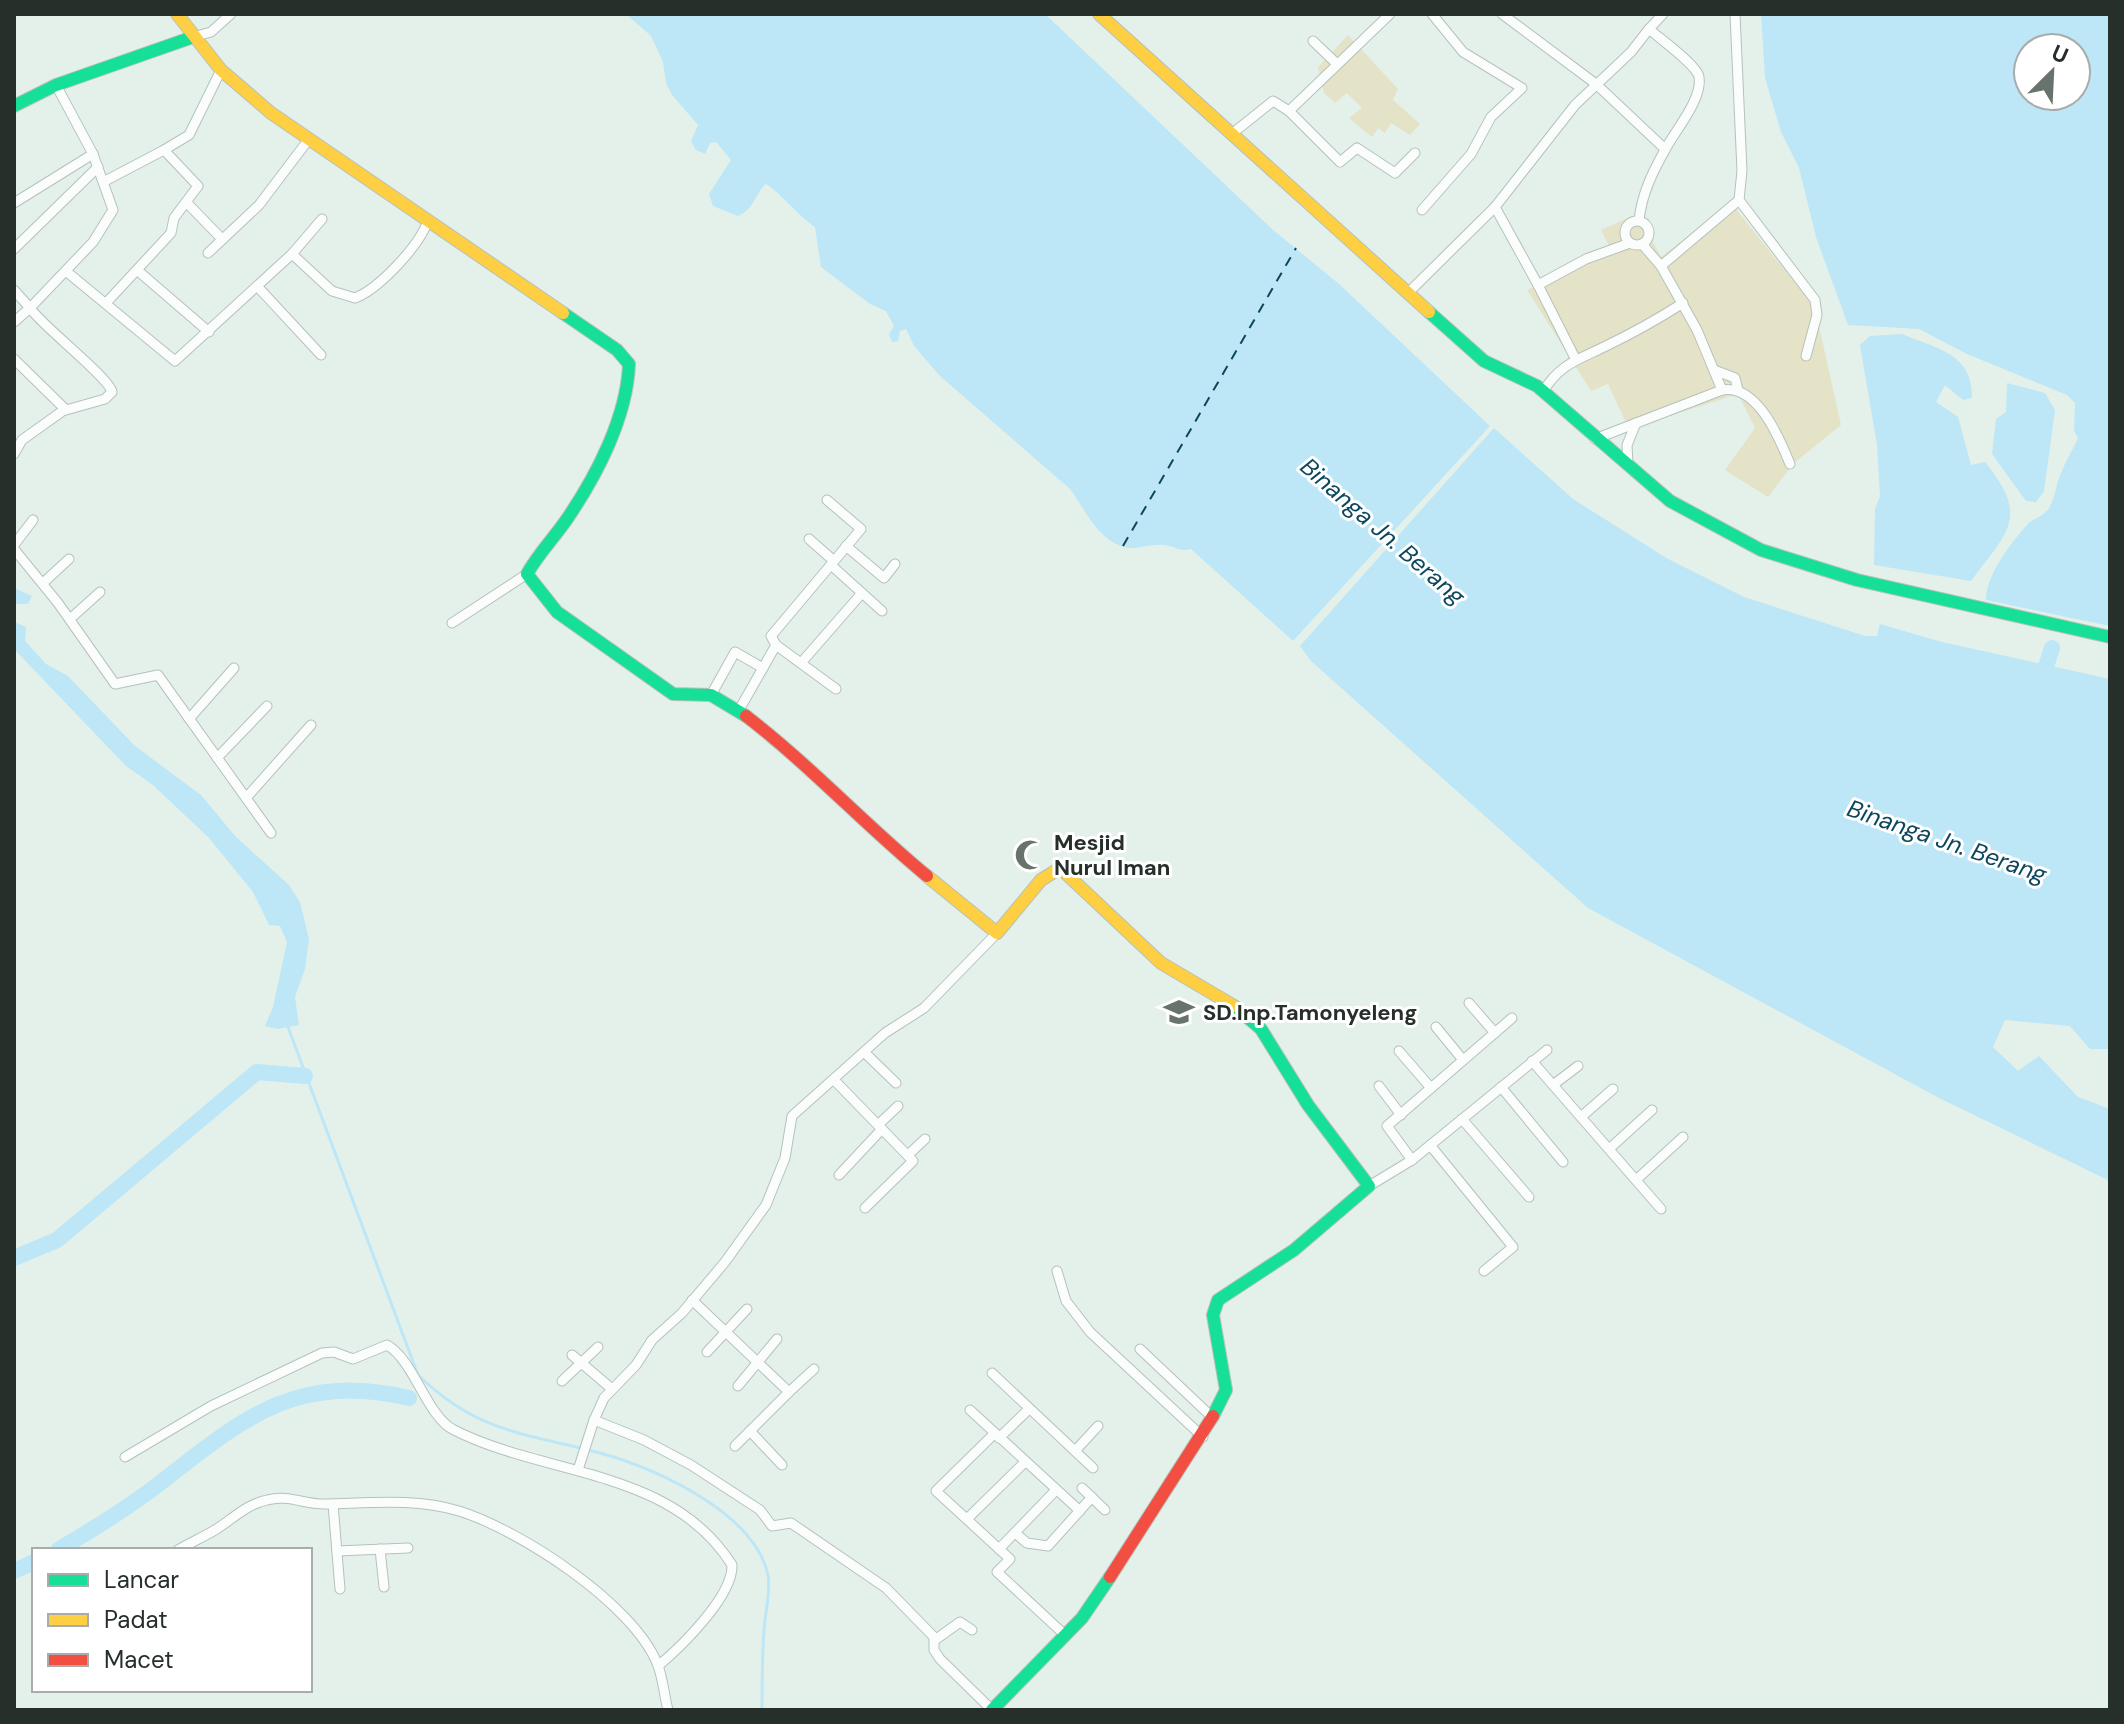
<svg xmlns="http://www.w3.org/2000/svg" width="2124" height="1724" font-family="'DM Sans',sans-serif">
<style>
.green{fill:#e4e2c7}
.water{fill:#bde6f6;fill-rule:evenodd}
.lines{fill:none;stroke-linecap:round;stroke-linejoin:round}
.stream{stroke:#bde6f6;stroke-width:3}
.river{stroke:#bde6f6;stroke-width:16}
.ferry{stroke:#0d475d;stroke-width:2;stroke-dasharray:10 8;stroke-linecap:butt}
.street-casing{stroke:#b6c1bb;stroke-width:11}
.fast-casing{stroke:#b6c1bb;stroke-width:14}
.slow-casing{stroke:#b6c1bb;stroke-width:14}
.jam-casing{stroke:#b6c1bb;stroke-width:14}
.street{stroke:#fbfdfc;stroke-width:9}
.fast{stroke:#16e098;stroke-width:12}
.slow{stroke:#ffcf43;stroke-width:12}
.jam{stroke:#f24e42;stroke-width:12}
.labels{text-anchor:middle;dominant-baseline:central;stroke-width:6;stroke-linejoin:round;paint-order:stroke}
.poi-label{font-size:22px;font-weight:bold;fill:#262f2a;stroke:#fff;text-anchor:start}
.water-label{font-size:24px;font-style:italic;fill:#0d475d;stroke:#fff}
</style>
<rect width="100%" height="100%" fill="#e4f1ea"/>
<g class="green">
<polygon points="1348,35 1398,89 1393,100 1420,124 1410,135 1391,123 1385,133 1378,128 1372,137 1349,118 1362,108 1347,93 1335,103 1324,93 1318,67"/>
<polygon points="1731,203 1815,308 1841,425 1794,463 1768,497 1725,470 1755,428 1738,394 1629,429 1608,384 1591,391 1527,290 1611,250 1601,230 1632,216 1649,218 1652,240 1661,257"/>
</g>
<g class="water">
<path d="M626,14H1045L1272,229L1339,284L1490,426L1293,641L1191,549C1178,553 1175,545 1162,545C1152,544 1141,548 1131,548C1099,545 1086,510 1070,489L940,376L914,346L906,329L900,331L898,341L892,342L889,334L894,326L886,311L870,304L821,267L815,227C797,215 780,192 766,184C755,193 755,209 738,216L713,206L709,194L731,160L716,142L710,143L705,154L696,150L691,141L698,125L672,95L666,83L663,62L651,36Z"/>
<path d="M1761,14H2110V626L1986,600C1986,575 2011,543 2027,525C2034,517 2045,517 2050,506C2056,496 2056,482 2062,471C2066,460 2073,450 2078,438L2074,431L2075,403L2067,395L1967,354L1919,329L1848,325L1816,237L1799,168L1781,132L1765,78ZM2076,48V96H2028V48Z"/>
<path d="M1902,334C1937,349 1973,353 1972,398L1963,400L1945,385L1936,402L1958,417L1971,465L1985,462C2030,517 2008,531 1971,581L1874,565L1875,509L1880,496L1877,445L1860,345L1870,336Z"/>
<polygon points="2007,383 2045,393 2055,410 2044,491 2036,502 2026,501 1992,454 1996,419 2006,412"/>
<polygon points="1494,428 1573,499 1668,559 1744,597 1865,636 1877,636 1880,624 1942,642 2110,679 2110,1049 2090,1049 2070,1026 2005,1020 1993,1047 2018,1071 2039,1056 2078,1097 2110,1109 2110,1181 1939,1098 1588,908 1311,661 1300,646"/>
<polygon points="14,588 32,596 28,604 15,604 14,622 26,627 25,641 46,664 68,676 135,746 201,795 236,837 289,885 300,902 309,939 305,969 295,997 299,1025 278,1029 265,1026 273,1007 287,942 280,926 269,925 253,892 209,838 153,785 126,766 14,649"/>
</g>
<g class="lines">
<g class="stream">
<path d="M288,1027L418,1375C471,1426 511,1432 581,1448"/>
<path d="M588,1450C646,1463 754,1510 768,1575C771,1591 765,1613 764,1630C762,1657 762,1683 762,1710"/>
</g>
<g class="river">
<polyline points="2041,682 2052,648"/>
<polyline points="14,1258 57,1240 257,1072 305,1076"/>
<path d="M58,1550C93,1529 128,1508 160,1483C244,1418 295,1372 409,1398"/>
<polyline points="14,1571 34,1562"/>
</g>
<polyline class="ferry" points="1123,546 1296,248"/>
<g class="street-casing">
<g id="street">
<polyline points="1502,14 1596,84 1665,149"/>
<polyline points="193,37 211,32 231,14"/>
<polyline points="1313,41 1337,64"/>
<polyline points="1289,111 1340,162 1357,148 1395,173 1415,153"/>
<polyline points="1233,133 1273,101 1289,111 1390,14"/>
<polyline points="164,150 189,135 221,70"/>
<polyline points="105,181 164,150 198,186 174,218 171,233 107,302"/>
<polyline points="1739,200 1815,300 1817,315 1806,356"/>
<polyline points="14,203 93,154"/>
<polyline points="187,203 222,239"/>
<polyline points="1422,210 1471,154 1491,117 1522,88 1463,52 1432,14"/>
<path d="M1639,220C1642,194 1652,173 1665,150C1674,132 1703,99 1699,77C1697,65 1659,38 1649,29L1663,14"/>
<circle cx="1637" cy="233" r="12"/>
<polyline points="1630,243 1586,259 1538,285 1495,207 1575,105 1631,52 1649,29"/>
<polyline points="1642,244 1661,266"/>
<polyline points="14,249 98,167"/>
<polyline points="208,253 259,205 309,139"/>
<path d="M292,254L332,291L355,298C379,289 421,244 428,220"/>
<polyline points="137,270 209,332"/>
<polyline points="67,272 175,361 292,254 322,219"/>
<polyline points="1538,285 1575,358"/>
<polyline points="257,286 321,355"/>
<polyline points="14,290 30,308 14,322"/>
<polyline points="1409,292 1495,207"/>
<path d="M14,359L66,410L105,399L112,392C109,377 44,328 30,308L93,242L113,210L93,154L56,85"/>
<polyline points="1714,370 1735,378 1738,390"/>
<path d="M1722,390C1757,384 1779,437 1790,464"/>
<path d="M1543,392C1559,364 1580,359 1606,346C1633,333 1658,319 1683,303"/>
<polyline points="1595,439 1722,390 1697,330 1661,266 1739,200 1742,171 1735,14"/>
<polyline points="14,454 22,440 64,410"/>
<polyline points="1628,465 1627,445 1636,423"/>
<polyline points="809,539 834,561"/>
<polyline points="14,545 33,520"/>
<polyline points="846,546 884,578 895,564"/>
<polyline points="14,549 58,603 115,684 158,675 271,833"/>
<polyline points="831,565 882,611"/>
<polyline points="43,583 69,559"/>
<polyline points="70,619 100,592"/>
<polyline points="452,623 527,574"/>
<polyline points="776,645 836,689"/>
<polyline points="801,663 862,593"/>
<polyline points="711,695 735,652 763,668"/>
<polyline points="739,710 776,645 771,636 861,529 827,500"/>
<polyline points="189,719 234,668"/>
<polyline points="217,758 267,706"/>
<polyline points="246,798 311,725"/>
<polyline points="1469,1003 1495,1033"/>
<polyline points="1436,1027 1463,1060"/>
<polyline points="1399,1051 1431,1088"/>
<polyline points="864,1052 896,1083"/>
<polyline points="1532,1061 1661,1209"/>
<polyline points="834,1080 913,1161 865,1208"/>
<polyline points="1553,1085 1578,1066"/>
<polyline points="1379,1086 1401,1115"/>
<polyline points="1501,1087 1563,1162"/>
<polyline points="1581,1117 1613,1089"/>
<polyline points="1462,1119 1529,1197"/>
<polyline points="878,1125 898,1106"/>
<polyline points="1430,1145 1513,1247 1484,1271"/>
<polyline points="1609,1149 1652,1110"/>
<polyline points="908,1155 925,1139"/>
<polyline points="1412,1160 1387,1126 1512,1018"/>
<polyline points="839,1175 882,1129"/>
<polyline points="1636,1180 1683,1137"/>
<polyline points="1369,1186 1412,1160 1547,1050"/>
<polyline points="1057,1271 1066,1301 1090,1332 1203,1437"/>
<polyline points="692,1300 789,1392 814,1369"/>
<polyline points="1140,1349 1213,1418"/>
<polyline points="707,1352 747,1309"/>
<polyline points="572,1355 612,1389"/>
<polyline points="992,1373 1093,1468"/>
<polyline points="562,1381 598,1347"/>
<polyline points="738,1386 777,1339"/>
<polyline points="970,1410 1080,1511"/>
<polyline points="750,1431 782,1465"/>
<polyline points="994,1434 936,1491 1010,1559 997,1572 1066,1636"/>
<polyline points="999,1438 1029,1409"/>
<polyline points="735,1446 789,1392"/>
<polyline points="1075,1451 1098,1426"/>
<path d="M125,1457L211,1406L322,1353L334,1352L353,1359L387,1345C414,1360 427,1417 454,1430C547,1477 671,1468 732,1565C733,1596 681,1647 658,1666"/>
<polyline points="578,1470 594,1420"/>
<polyline points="1082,1488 1105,1510"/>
<polyline points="333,1504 340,1589"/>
<polyline points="967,1519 1025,1462"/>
<polyline points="1015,1533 1027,1543 1048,1546 1092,1497"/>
<polyline points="380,1549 384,1587"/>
<polyline points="999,1549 1056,1490"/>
<path d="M178,1550C190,1543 203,1537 215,1530C233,1519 245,1505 267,1500C289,1494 305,1505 326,1504C371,1503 415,1498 459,1511C520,1530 632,1603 657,1663C663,1677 664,1695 668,1710"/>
<polyline points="337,1551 408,1548"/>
<polyline points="935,1640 960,1622 972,1630"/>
<polyline points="992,1710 940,1659 934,1650 934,1637 886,1588 791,1523 772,1526 760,1510 691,1465 644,1440 594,1420 604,1398 636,1365 652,1340 682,1313 725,1262 766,1205 785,1158 792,1116 885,1033 924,1008 997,933"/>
</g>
</g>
<g class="fast-casing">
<g id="fast">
<polyline points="14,106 56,85 193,37"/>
<polyline points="1429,312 1484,361 1537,386 1670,501 1761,550 1857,580 2110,637"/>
<path d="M563,313L617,350L629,364C627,417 597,475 567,519C554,538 538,554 527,574L557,612L673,694L711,695L746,716"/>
<polyline points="1213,1416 1226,1390 1213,1315 1218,1300 1294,1250 1369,1186 1308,1105 1261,1029 1234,1006"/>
<polyline points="992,1710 1082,1618 1110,1577"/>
</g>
</g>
<g class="slow-casing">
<g id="slow">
<polyline points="177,14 221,70 271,113 563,313"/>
<polyline points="1099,14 1429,312"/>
<polyline points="927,876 997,933 1041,880 1060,868 1161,963 1234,1006"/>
</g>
</g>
<g class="jam-casing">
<g id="jam">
<path d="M746,716C810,765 865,825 927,876"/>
<polyline points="1110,1577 1213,1416"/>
</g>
</g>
<use href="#street" class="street"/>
<use href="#fast" class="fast"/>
<use href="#slow" class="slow"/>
<use href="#jam" class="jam"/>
</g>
<defs>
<g id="mosque-bare" transform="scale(2.4)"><path d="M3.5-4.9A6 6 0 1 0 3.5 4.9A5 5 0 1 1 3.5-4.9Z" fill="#68736d" stroke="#fff" stroke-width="2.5" paint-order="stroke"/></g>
<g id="school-bare" transform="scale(2.4)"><path d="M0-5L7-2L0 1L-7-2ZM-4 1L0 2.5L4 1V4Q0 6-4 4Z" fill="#68736d" stroke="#fff" stroke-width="2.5" paint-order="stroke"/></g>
</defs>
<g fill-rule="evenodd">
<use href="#mosque-bare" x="1030" y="855"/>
<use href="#school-bare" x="1179" y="1012"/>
</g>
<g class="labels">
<g class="poi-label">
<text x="1054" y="842">Mesjid<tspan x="1054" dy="25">Nurul Iman</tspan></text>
<text x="1203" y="1012">SD.Inp.Tamonyeleng</text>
</g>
<g class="water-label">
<text transform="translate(1383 531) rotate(41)">Binanga Jn. Berang</text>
<text transform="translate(1947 841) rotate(19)">Binanga Jn. Berang</text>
</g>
</g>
<rect width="2124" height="1724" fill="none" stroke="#262f2a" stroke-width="32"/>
<rect x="32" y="1548" width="280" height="144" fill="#ffffff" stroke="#a8acaa" stroke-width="2"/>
<rect x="48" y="1574" width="40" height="12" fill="#16e098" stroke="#a8acaa" stroke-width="2"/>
<text x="104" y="1588" font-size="24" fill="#262f2a">Lancar</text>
<rect x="48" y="1614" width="40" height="12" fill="#ffcf43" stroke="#a8acaa" stroke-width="2"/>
<text x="104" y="1628" font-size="24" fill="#262f2a">Padat</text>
<rect x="48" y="1654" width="40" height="12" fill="#f24e42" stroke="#a8acaa" stroke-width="2"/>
<text x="104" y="1668" font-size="24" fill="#262f2a">Macet</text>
<g transform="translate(2052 72) rotate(24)"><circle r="38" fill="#ffffff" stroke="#a8acaa" stroke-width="2"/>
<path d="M0-6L14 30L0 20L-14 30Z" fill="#68736d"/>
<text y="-12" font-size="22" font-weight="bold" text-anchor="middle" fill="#262f2a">U</text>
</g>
</svg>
